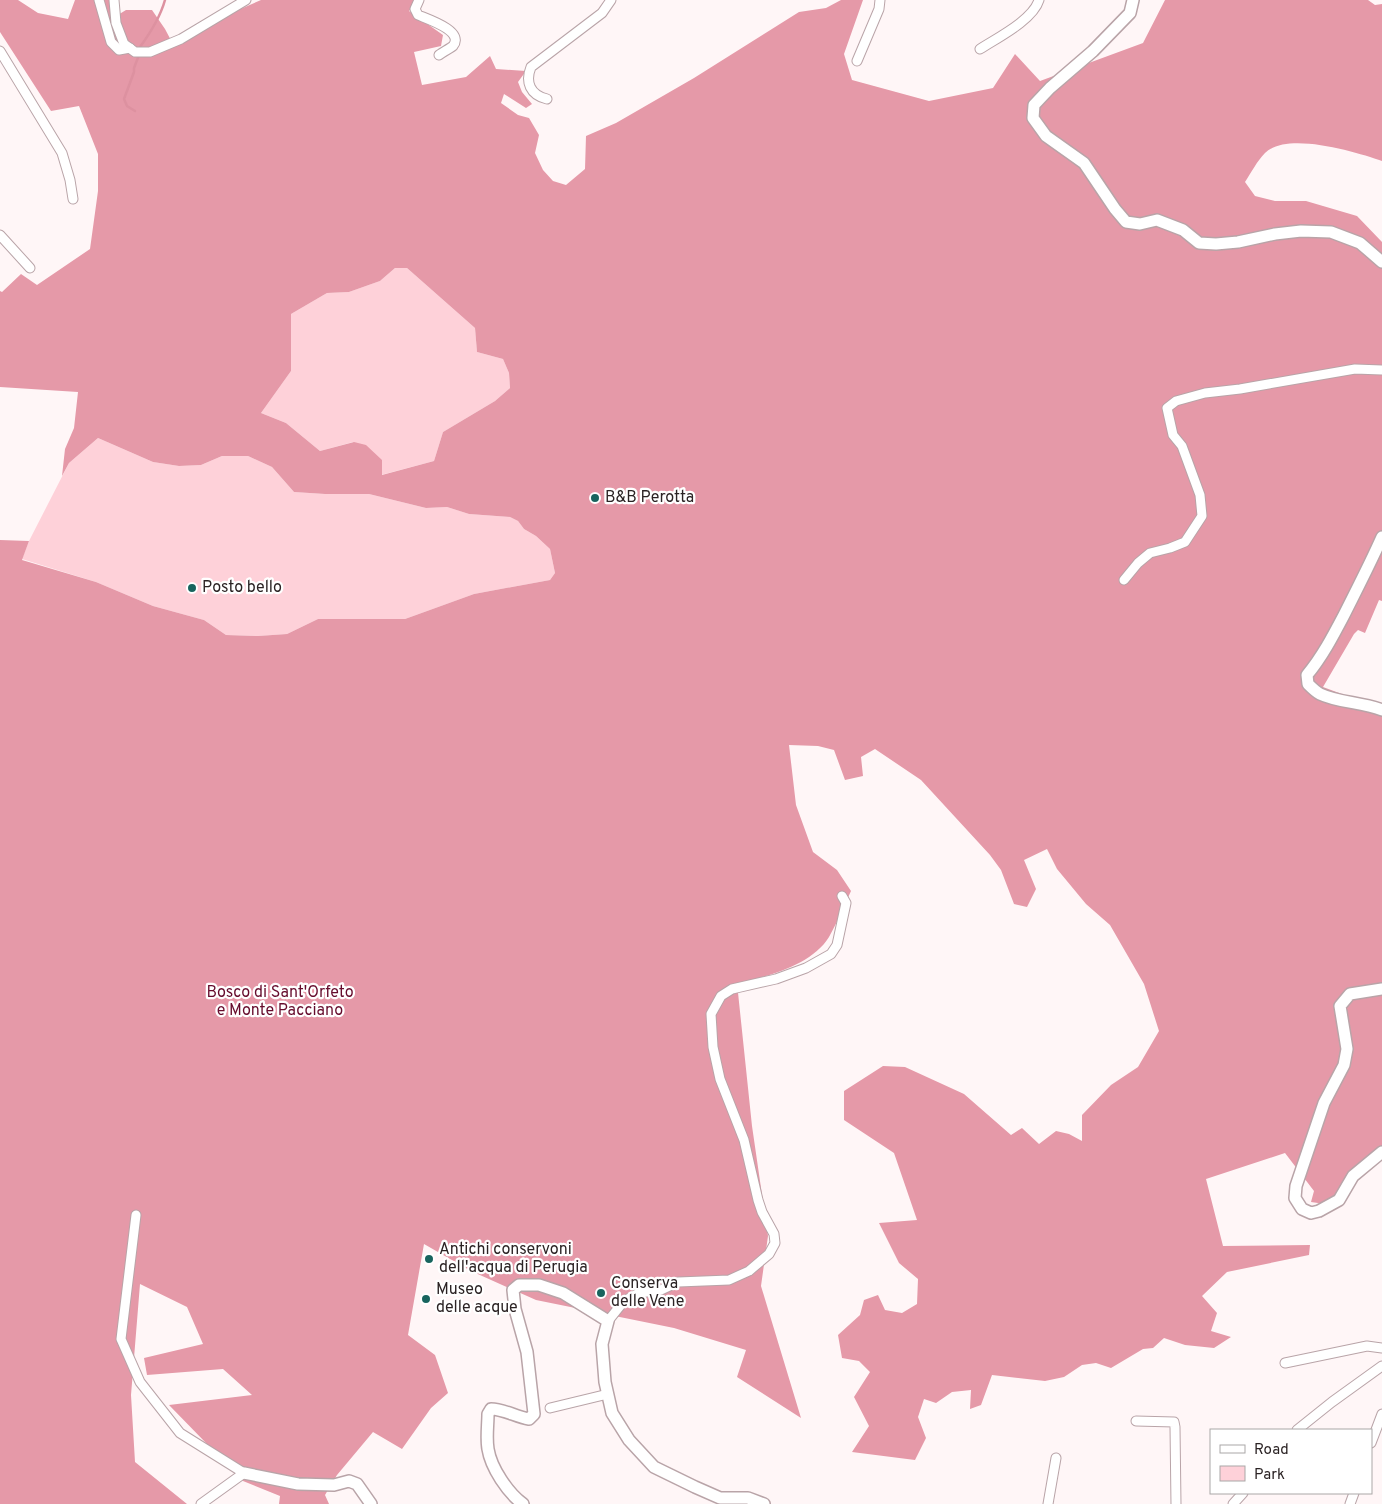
<svg xmlns="http://www.w3.org/2000/svg" width="1382" height="1504" font-family="Overpass,sans-serif">
<style>
.green{fill:#fed1d9}
.forest{fill:#e599a8;fill-rule:evenodd}
.lines{fill:none;stroke-linecap:round;stroke-linejoin:round}
.stream{stroke:#dd91a0;stroke-width:2.5}
.minor-casing{stroke:#b9a4a8;stroke-width:11}
.tertiary-casing{stroke:#b9a4a8;stroke-width:14}
.minor{stroke:#fff;stroke-width:9}
.tertiary{stroke:#fff;stroke-width:11}
.poi-dot{fill:#18645e;stroke:#fff;stroke-width:2}
.labels{text-anchor:middle;dominant-baseline:central;stroke-width:4.5;stroke-linejoin:round;paint-order:stroke}
.poi-label{font-size:16px;fill:#2b2324;stroke:#fff;text-anchor:start}
.park-label{font-size:16px;fill:#660c2d;stroke:#fff}
</style>
<rect width="100%" height="100%" fill="#fff6f7"/>
<g class="green">
<polygon points="395,268 407,268 475,328 477,352 503,359 509,373 510,388 495,401 443,432 434,461 381,475 353,442 320,451 286,423 261,413 291,371 291,314 327,293 349,292 380,281"/>
<polygon points="98,438 153,462 179,466 201,465 222,456 248,456 272,467 294,492 325,494 369,494 426,508 447,507 469,514 510,517 518,521 524,529 536,536 550,549 555,573 550,580 474,594 405,619 318,619 287,634 258,636 226,635 204,620 153,606 96,582 22,559 29,541 69,463"/>
</g>
<path class="forest" d="M0,0H18L38,13L68,19L75,0H109L113,18L126,10H152L165,29L174,46L220,18L261,0H419L409,11L443,35L441,46L414,52L422,85L466,77L490,56L496,69L526,71L518,82L522,92L532,104L526,108L504,94L501,103L518,115L529,118L539,135L535,153L543,170L553,181L566,185L585,169L586,136L616,123L694,78L799,12L826,8L841,0H863L844,54L852,80L929,101L993,88L1015,54L1040,81L1143,43L1165,0H1368L1375,5L1382,4V161C1356,152 1287,131 1265,153C1257,161 1251,173 1245,182L1255,196L1275,201H1306L1357,216L1382,242V601L1379,600L1365,633L1358,630L1354,634L1323,687L1382,709V1152L1339,1200L1325,1204L1311,1202L1314,1191L1285,1153L1206,1179L1223,1246L1310,1245L1309,1255L1227,1272L1202,1296L1217,1313L1211,1331L1231,1337L1214,1348L1185,1345L1164,1338L1153,1348L1143,1349L1111,1368L1096,1363L1082,1365L1064,1377L1045,1381L992,1375L981,1405L970,1409L971,1390L952,1392L936,1403L924,1399L918,1417L926,1438L915,1460L852,1452L869,1426L854,1397L870,1372L859,1361L842,1358L838,1335L860,1315L864,1300L878,1295L885,1310L902,1313L917,1304L918,1279L899,1263L879,1223L917,1220L894,1153L844,1120V1091L883,1066L905,1067L964,1094L1011,1135L1022,1128L1039,1144L1056,1131L1069,1134L1082,1141V1115L1111,1085L1138,1067L1159,1031L1144,984L1110,925L1086,904L1057,869L1047,849L1024,860L1036,889L1027,907L1014,904L1001,870L990,855L921,780L875,749L861,757L863,776L845,780L834,750L818,746L789,745L796,805L813,852L837,870L851,891C844,906 837,923 829,937C812,965 767,977 737,983L752,1126L768,1236L761,1286L801,1418L737,1377L746,1350L674,1328L536,1300L471,1271L424,1244L408,1335L435,1355L448,1393L431,1408L402,1449L373,1432L337,1475L325,1495L329,1504H279L280,1496L243,1481L169,1405L252,1395L223,1369L147,1375L144,1358L203,1344L187,1307L140,1284L131,1395L135,1462L187,1504H0V540L29,541L22,560L96,582L153,606L204,620L226,635L258,636L287,634L318,619H405L474,594L550,580L555,573L550,549L536,536L524,529L518,521L510,517L469,514L447,507L426,508L369,494H325L294,492L272,467L248,456H222L201,465L179,466L153,462L98,438L69,463L62,476L65,449L74,428L78,392L0,387V291L2,292L21,274L37,285L90,249L98,191V154L79,106L51,111L0,32ZM395,268H407L475,328L477,352L503,359L509,373L510,388L495,401L443,432L434,461L382,475V460L366,445L354,442L320,451L286,423L261,413L291,371V314L327,293L349,292L380,281Z"/>
<g class="lines">
<g class="stream">
<path d="M140,47C151,32 160,18 165,0"/>
<polyline points="135,111 127,106 124,99 134,72 134,68 139,55"/>
</g>
<g class="minor-casing">
<g id="minor">
<polyline points="99,0 111,42 119,50 130,48"/>
<polyline points="114,0 116,23 124,44 135,52 150,52 181,39 246,0"/>
<path d="M419,0L415,9L418,15C427,19 465,31 453,46C449,49 443,52 439,55"/>
<path d="M980,49C997,38 1033,20 1039,0"/>
<polyline points="0,51 62,153 70,180 73,199"/>
<polyline points="857,61 879,9 880,0"/>
<path d="M547,99C530,95 525,82 531,67L602,13L611,0"/>
<polyline points="0,235 30,268"/>
<polyline points="1124,580 1138,563 1150,553 1170,548 1185,542 1202,516 1200,495 1182,446 1173,435 1167,408 1176,401 1205,393 1240,389 1355,369 1382,370"/>
<polyline points="136,1215 121,1339 140,1382 180,1433 244,1473 201,1504"/>
<polyline points="608,1321 624,1301 639,1293 661,1290 678,1282 729,1280 749,1271 769,1254 775,1243 774,1234 762,1212 758,1200 744,1140 720,1079 713,1047 711,1014 721,996 732,989 776,979 806,968 831,954 837,945 846,903 842,896"/>
<polyline points="1285,1363 1367,1346 1382,1348"/>
<polyline points="550,1408 608,1394"/>
<polyline points="1136,1421 1174,1422 1175,1427 1176,1504"/>
<polyline points="1297,1430 1332,1402 1382,1366"/>
<polyline points="1371,1443 1382,1414"/>
<polyline points="1048,1504 1056,1458"/>
<polyline points="1233,1504 1243,1493"/>
<polyline points="1350,1504 1354,1493"/>
</g>
</g>
<g class="tertiary-casing">
<g id="tertiary">
<polyline points="1133,0 1130,13 1093,51 1050,88 1034,105 1033,118 1046,136 1084,163 1115,209 1126,222 1140,224 1157,220 1183,230 1199,243 1216,244 1238,242 1275,234 1301,231 1331,232 1360,243 1382,262"/>
<path d="M1382,537C1370,564 1357,589 1344,615C1333,636 1322,657 1307,675L1308,684C1311,687 1316,692 1320,694C1339,703 1362,702 1382,710"/>
<polyline points="1382,989 1350,994 1340,1006 1347,1049 1344,1065 1324,1103 1296,1186 1295,1198 1302,1209 1311,1213 1319,1211 1339,1200 1353,1176 1382,1152"/>
<polyline points="244,1473 298,1484 334,1485 349,1481 357,1484 371,1504"/>
<path d="M523,1504C508,1493 491,1468 488,1449C486,1438 488,1425 488,1414L491,1409C504,1409 516,1417 529,1419L534,1414L527,1352L515,1309L513,1290L519,1285H539L563,1293L608,1321L602,1344L605,1382L612,1413L629,1440L654,1467L695,1487L720,1498H748L764,1504"/>
</g>
</g>
<use href="#minor" class="minor"/>
<use href="#tertiary" class="tertiary"/>
</g>
<g class="poi-dot">
<circle cx="595" cy="498" r="5"/>
<circle cx="192" cy="588" r="5"/>
<circle cx="429" cy="1259" r="5"/>
<circle cx="601" cy="1293" r="5"/>
<circle cx="426" cy="1299" r="5"/>
</g>
<g class="labels">
<g class="poi-label">
<text x="605" y="498">B&amp;B Perotta</text>
<text x="202" y="588">Posto bello</text>
<text x="439" y="1250">Antichi conservoni<tspan x="439" dy="18">dell'acqua di Perugia</tspan></text>
<text x="611" y="1284">Conserva<tspan x="611" dy="18">delle Vene</tspan></text>
<text x="436" y="1290">Museo<tspan x="436" dy="18">delle acque</tspan></text>
</g>
<g class="park-label">
<text x="280" y="993">Bosco di Sant'Orfeto<tspan x="280" dy="18">e Monte Pacciano</tspan></text>
</g>
</g>
<rect x="1210" y="1429" width="162" height="65" fill="#ffffff" stroke="#aaa7a7"/>
<rect x="1220" y="1445" width="25" height="8" fill="#ffffff" stroke="#aaa7a7"/>
<text x="1254" y="1454" font-size="15" fill="#2b2324">Road</text>
<rect x="1220" y="1466" width="25" height="15" fill="#fed1d9" stroke="#aaa7a7"/>
<text x="1254" y="1479" font-size="15" fill="#2b2324">Park</text>
</svg>
